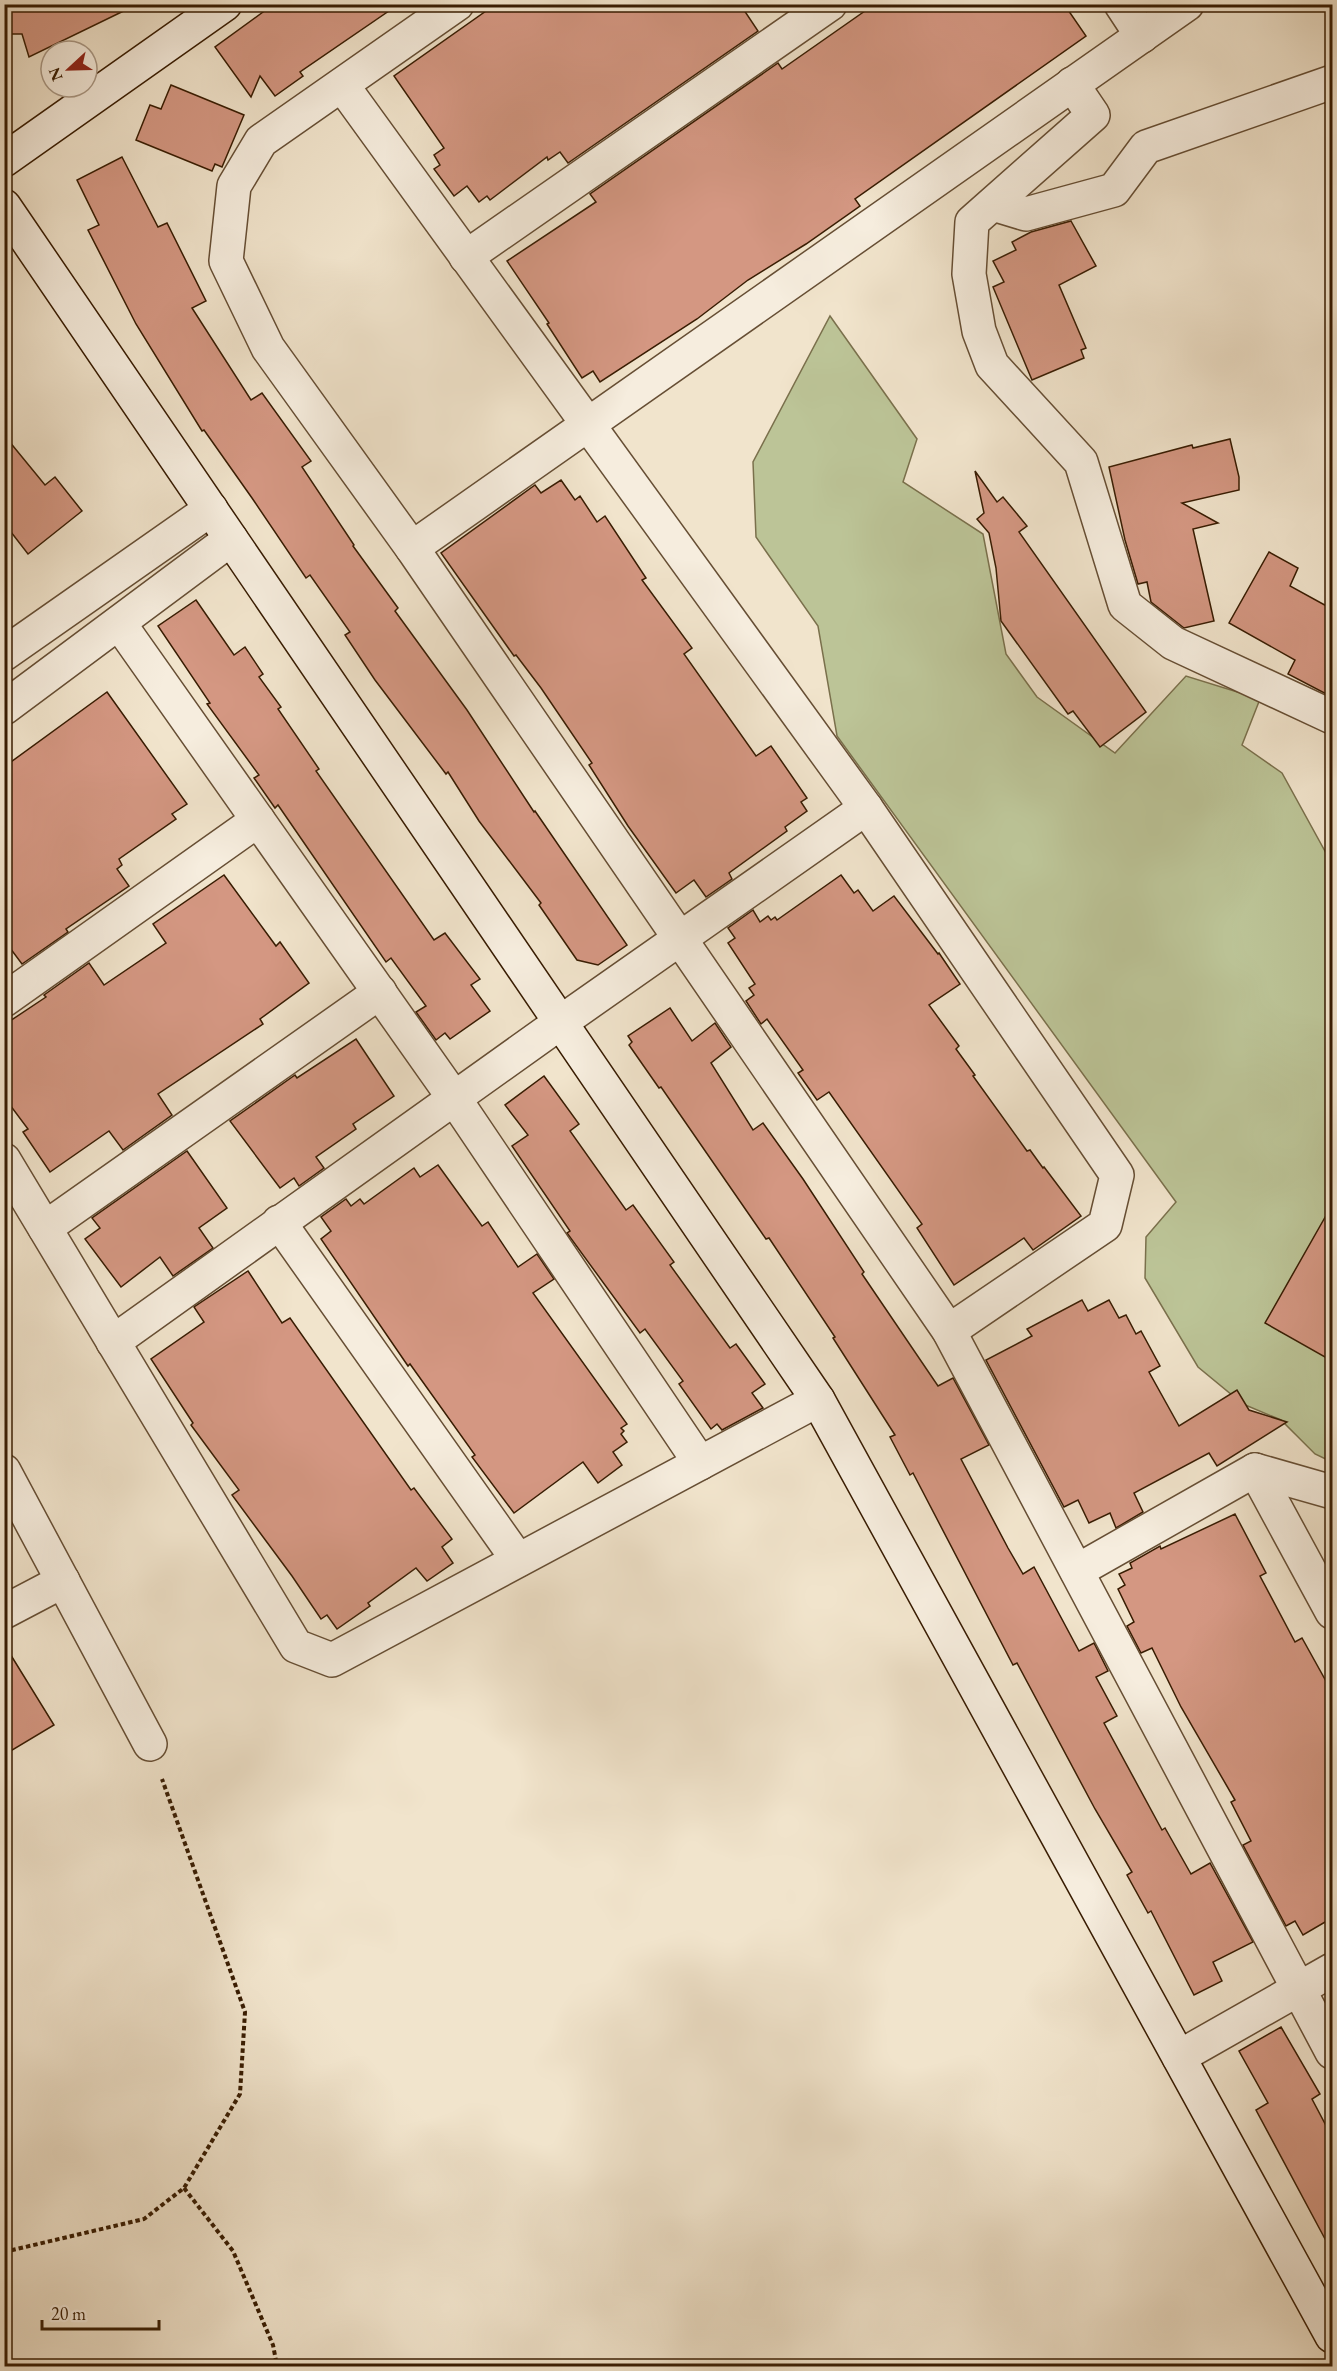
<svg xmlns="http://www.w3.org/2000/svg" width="1337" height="2371" font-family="'EB Garamond',serif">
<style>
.green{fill:#bcc497;stroke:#7a704c;stroke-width:1.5}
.building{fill:#d49782;stroke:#381c02;stroke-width:1.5}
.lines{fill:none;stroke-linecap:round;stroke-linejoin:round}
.street-casing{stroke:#664e34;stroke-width:36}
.secondary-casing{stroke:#381c02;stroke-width:36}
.path{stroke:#381c02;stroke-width:4;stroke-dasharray:4.5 3;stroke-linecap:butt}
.street{stroke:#f6edde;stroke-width:33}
.secondary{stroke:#f6edde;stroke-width:33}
</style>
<rect width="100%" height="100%" fill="#f1e4cc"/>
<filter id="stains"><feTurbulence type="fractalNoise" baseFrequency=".00333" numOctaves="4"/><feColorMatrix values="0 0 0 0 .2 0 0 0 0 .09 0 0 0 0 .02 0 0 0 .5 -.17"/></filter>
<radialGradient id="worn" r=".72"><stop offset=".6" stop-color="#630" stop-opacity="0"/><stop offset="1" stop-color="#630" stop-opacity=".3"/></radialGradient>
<polygon class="green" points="830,316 917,439 903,482 983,534 1006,654 1037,697 1115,753 1186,676 1260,699 1242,745 1282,773 1332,864 1332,1211 1279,1331 1332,1355 1332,1462 1315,1454 1281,1420 1243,1404 1198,1367 1145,1278 1146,1237 1176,1202 837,736 818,626 756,537 753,462"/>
<g class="building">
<polygon points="4,4 138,4 29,57 22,34 4,34"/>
<polygon points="274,4 399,4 300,72 303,76 275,96 260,76 251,97 215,47"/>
<polygon points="496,4 740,4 758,31 568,163 560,152 548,160 547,157 490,200 487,196 479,202 467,186 454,196 434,169 440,165 434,155 444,148 394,76"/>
<polygon points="875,4 1064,4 1086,36 855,199 860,206 806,244 748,280 697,319 600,382 593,371 582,378 547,324 549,323 507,261 596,202 590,194 778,63 782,69"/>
<polygon points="171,85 244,115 222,167 215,164 212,171 136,140 150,105 161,109"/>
<polygon points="122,157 158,227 167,223 206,301 192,308 251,400 262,393 311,461 302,467 354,545 353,546 398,608 395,611 467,710 534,812 535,811 627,945 598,965 577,960 539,905 541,903 479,821 448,772 446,774 375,680 345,635 350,632 310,575 306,578 252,498 204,430 202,431 136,324 88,230 99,225 77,180"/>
<polygon points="1071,221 1096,266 1059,285 1086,348 1081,350 1084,358 1032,380 993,287 1004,282 993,261 1016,250 1012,242 1031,232"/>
<polygon points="4,435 45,485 55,477 82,511 28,554 4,523"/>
<polygon points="1230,439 1239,477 1239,490 1182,503 1218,523 1193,529 1214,621 1184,628 1151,602 1147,582 1138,584 1125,540 1109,467 1192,445 1193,448"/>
<polygon points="975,471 997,502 1003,497 1027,526 1019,532 1146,712 1100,747 1073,711 1068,714 1001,621 996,568 989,533 977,519 984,513"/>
<polygon points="561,480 575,500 580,496 597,522 605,516 646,578 642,580 692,648 684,654 756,756 771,746 807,798 801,802 807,811 785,827 787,831 729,873 732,879 706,897 694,880 676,893 628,826 589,765 592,763 541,688 516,655 514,656 441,553 535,485 541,493"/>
<polygon points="1269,552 1298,568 1290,586 1332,609 1332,697 1288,674 1295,660 1229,623"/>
<polygon points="196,600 234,655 245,647 263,674 259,677 281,707 278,709 319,769 316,771 434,940 445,933 480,979 471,985 490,1011 450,1039 445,1033 436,1040 416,1012 426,1006 391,958 386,962 278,805 275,808 254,778 259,775 207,704 210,703 158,626"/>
<polygon points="107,692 187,804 172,814 176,819 119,859 122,865 117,869 129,886 66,929 68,932 22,964 4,940 4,767"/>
<polygon points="224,875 276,946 280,942 309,983 260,1019 263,1024 158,1094 172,1115 123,1150 109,1131 50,1172 23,1132 28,1129 4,1097 4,1025 46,997 44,995 89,963 104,985 166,943 153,924"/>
<polygon points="841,875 854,893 858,890 873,911 894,896 938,954 939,953 960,984 929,1005 959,1046 956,1049 975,1075 973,1076 1027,1151 1030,1150 1043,1168 1044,1167 1081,1216 1033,1250 1024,1238 954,1285 917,1228 922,1224 829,1092 817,1100 798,1073 803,1070 767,1019 761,1024 746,1001 754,995 749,988 755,984 728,943 735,938 728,928 753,910 760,922 768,916 771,920 775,917 777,920"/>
<polygon points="670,1008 692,1041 715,1023 731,1047 711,1063 753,1130 763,1123 803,1179 864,1272 862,1274 938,1386 953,1378 989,1445 961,1459 1008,1548 1023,1574 1034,1567 1079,1651 1094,1643 1108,1671 1096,1677 1117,1716 1104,1723 1162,1830 1165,1828 1191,1874 1210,1863 1253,1942 1213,1962 1222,1981 1194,1995 1151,1911 1148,1913 1127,1875 1132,1872 1095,1809 1017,1663 1013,1665 913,1473 910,1475 890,1437 895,1435 833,1338 835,1337 769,1238 766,1239 661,1087 659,1088 629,1045 632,1042 628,1036"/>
<polygon points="356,1039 394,1096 353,1124 356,1129 316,1157 324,1168 299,1186 294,1178 280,1188 230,1121 295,1075 297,1078"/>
<polygon points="544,1076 579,1124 570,1131 626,1210 633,1205 674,1262 670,1265 730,1348 736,1344 765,1384 752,1393 763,1408 722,1430 717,1424 711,1429 679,1384 683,1381 645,1329 640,1333 567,1233 570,1231 512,1146 528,1135 505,1105"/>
<polygon points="187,1151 227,1208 199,1228 213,1248 173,1276 160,1257 121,1287 85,1239 100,1228 92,1218"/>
<polygon points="438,1165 482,1226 488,1222 518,1267 537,1254 554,1279 533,1293 627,1424 621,1428 624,1431 621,1434 627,1442 613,1452 622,1465 598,1483 583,1462 514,1513 472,1457 475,1455 410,1364 408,1366 321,1239 331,1231 321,1217 346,1199 351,1206 360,1199 364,1204 414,1168 420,1177"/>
<polygon points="1332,1205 1332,1361 1265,1323"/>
<polygon points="248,1271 282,1323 290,1318 411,1490 414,1488 452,1539 442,1547 453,1563 427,1581 416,1568 368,1603 370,1606 337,1629 327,1615 321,1619 292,1576 232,1495 239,1490 191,1425 193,1423 151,1359 204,1322 194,1307"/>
<polygon points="1082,1300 1088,1311 1109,1300 1119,1318 1126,1315 1136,1334 1141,1331 1160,1366 1149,1372 1179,1426 1237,1390 1249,1410 1287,1422 1217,1466 1209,1453 1134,1493 1143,1512 1116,1528 1110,1513 1089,1523 1078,1500 1064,1507 986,1360 1032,1336 1027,1329"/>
<polygon points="1235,1514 1266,1573 1260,1576 1295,1642 1302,1638 1332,1692 1332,1918 1303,1935 1295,1921 1286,1926 1243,1845 1251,1841 1231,1802 1235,1800 1181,1707 1152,1648 1141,1653 1127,1626 1134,1622 1118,1589 1125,1585 1119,1574 1132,1568 1130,1563 1160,1546 1161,1549"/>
<polygon points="4,1644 54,1725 4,1755"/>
<polygon points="1281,2027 1320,2094 1312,2099 1332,2137 1332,2252 1256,2110 1268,2103 1239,2051"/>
</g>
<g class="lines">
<g class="street-casing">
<g id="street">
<polyline points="457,4 261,141 234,186 226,261 268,348 412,548 949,1331 1332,2052"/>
<polyline points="1121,4 1142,36"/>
<polyline points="1072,84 1093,115 972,222 969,274 979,331 992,365 1081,462 1125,605 1173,643 1332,717"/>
<polyline points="342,85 866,808 1117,1175 1105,1225 949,1331"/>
<polyline points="993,204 1026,214 1114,190 1146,147 1332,82"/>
<polyline points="466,257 830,4"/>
<polyline points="412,548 1187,4"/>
<polyline points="119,623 454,1098 700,1463"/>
<polyline points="4,654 211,509"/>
<polyline points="4,708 231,539"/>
<polyline points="4,1000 258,820"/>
<polyline points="4,1160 296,1646 332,1660 818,1400"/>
<polyline points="279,1222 518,1560"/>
<polyline points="45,1228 380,992"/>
<polyline points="113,1342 561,1022 866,808"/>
<polyline points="1255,1470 1332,1612"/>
<polyline points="4,1471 150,1744"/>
<polyline points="1077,1571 1255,1470 1332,1492"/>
<polyline points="4,1612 63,1581"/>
<polyline points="1179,2057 1332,1970"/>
</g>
</g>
<g class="secondary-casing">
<g id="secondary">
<polyline points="4,160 225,4"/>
<polyline points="4,206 818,1400 1332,2336"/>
</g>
</g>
<g class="path">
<polyline points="184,2188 233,2251 273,2345 277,2366"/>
<polyline points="4,2252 144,2219 184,2188 240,2094 245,2012 162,1779"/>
</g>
<use href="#street" class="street"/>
<use href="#secondary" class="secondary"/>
</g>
<rect width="1337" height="2371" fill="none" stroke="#f1e4cc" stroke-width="24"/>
<rect x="6" y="6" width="1325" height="2359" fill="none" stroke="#381c02" stroke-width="3"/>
<rect x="12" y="12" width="1313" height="2347" fill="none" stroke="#381c02" stroke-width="1.5"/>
<g transform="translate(69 69) rotate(248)"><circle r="28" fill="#f6edde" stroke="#aa9986" stroke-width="1.5"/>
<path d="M0-4.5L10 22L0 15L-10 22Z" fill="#8f2418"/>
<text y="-9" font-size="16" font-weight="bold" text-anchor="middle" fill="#381c02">N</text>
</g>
<path d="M42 2320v9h117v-9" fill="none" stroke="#381c02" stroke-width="3"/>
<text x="51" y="2320" font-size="18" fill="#381c02" stroke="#f6edde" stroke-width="4.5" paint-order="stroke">20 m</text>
<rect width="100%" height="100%" filter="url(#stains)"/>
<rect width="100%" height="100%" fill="url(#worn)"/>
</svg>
